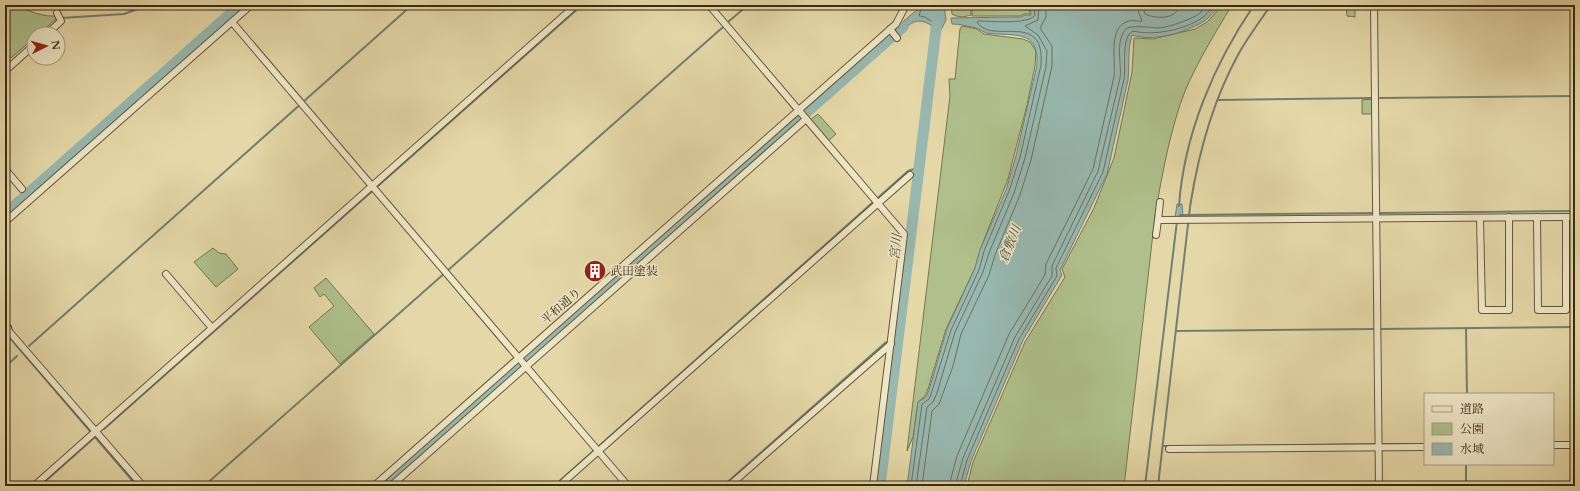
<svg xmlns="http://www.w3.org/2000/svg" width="1580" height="491" font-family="Cardo,'Noto Serif JP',serif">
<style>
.green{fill:#afc08c;stroke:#767550}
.water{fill:#98b8b0;stroke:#737f71}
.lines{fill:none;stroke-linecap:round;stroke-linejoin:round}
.shore{stroke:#6a7162;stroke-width:1}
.stream{stroke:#737f71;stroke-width:2}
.river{stroke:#98b8b0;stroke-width:11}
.street-casing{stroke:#665638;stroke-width:8}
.secondary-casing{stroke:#3c2a13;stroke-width:11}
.street{stroke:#eee6c6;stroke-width:6}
.secondary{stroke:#eee6c6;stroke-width:9}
.labels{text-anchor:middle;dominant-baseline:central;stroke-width:3;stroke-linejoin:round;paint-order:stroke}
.poi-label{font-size:12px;fill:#3c2a13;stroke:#eee6c6;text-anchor:start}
.street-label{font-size:12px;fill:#3c2a13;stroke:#eee6c6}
.water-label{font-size:13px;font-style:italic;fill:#534e3a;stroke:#eee6c6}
</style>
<rect width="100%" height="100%" fill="#e5d8a8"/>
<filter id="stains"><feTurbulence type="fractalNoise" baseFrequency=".005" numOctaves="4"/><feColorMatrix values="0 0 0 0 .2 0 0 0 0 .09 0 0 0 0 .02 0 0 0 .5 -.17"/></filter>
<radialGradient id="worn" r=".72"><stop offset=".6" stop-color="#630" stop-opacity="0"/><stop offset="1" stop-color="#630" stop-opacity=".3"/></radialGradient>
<g class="green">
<path d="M5,5C22,5 37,17 54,16L57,18L39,34H34V38L11,58L5,51Z"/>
<path d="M951,5H971V15C964,17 959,18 952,14Z"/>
<polygon points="972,5 1029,5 1030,14 1024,14 1020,16 972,16"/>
<path d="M1223,5H1232C1215,33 1198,61 1185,91C1170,130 1162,175 1155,216L1124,486H967L973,462L1025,342L1065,277L1062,269L1094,208L1114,158L1132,72L1134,38L1153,39L1195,29L1207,22Z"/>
<polygon points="1346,5 1355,5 1355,17 1347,16"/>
<polygon points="962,26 977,29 984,34 1023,39 1030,42 1036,51 1035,66 1027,105 1008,179 980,250 975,268 946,329 928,389 925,396 918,402 913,437 907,451 950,96 949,79 955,79 960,29"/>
<polygon points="1373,99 1373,114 1362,114 1362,100"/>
<polygon points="818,114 836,134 827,142 809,121"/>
<polygon points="213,248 219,253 226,254 238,269 216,287 194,262"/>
<polygon points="326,278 374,334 340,364 309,327 334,306 324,294 320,297 314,288"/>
</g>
<g class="water">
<path d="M944,5L946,20L941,30H932L931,25C915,16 910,24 898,35L893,30L918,9V6Z"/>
<path d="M1030,5H1141C1149,8 1164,11 1172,5H1221C1217,9 1207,20 1203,22C1183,33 1154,42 1132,35C1127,51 1130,64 1128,80L1107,174L1060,270L1062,275L1023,340L971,461L964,486H907L918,402L926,397L929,390L947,329L975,268L980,250L1006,190L1016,156L1037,65C1039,28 1014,37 987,33C983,32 980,29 976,28C968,26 960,24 952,24L951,18L1021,17L1025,15H1031Z"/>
<polygon points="1177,204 1182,204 1183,217 1175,218"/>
</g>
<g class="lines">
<g class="shore">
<polyline points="922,5 919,16 925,17 937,25 941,18 941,5"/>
<path d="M1142,5L1145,14C1155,19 1178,20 1179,5"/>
<path d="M911,486L922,404L929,399L932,391L951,330L979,270L984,251L1009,191L1020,157L1041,65C1045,9 992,46 977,22L979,21C990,21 1029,25 1035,15L1034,5"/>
<polyline points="916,486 927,407 933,402 937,393 955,332 983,272 989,253 1014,193 1025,158 1046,67 1047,51 1038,35 1025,26 1038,20 1039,5"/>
<polyline points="922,486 932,411 939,404 942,396 953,366 961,334 989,275 995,255 1020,195 1031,160 1052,66 1052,46 1040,28 1046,17 1046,5"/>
<path d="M949,486L957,456L1009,334L1045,275L1046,264L1093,169L1114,77C1116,62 1108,30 1126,22C1132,19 1137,22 1142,21L1136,5"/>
<path d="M955,486L963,458L1015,337L1052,276V266L1098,171L1120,78C1122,63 1115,44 1125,30C1129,24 1152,28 1160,28C1169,27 1192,19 1199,14C1202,11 1205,8 1208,5"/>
<path d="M960,486L967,460L1019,339L1057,276L1056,268L1103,172L1124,79C1126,68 1121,36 1133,31C1154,36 1184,30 1202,18C1206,15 1211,9 1216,5"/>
</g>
<g class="stream">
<path d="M39,5C51,8 68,13 79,5"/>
<polyline points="61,18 124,14 148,5"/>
<polyline points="728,22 748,5"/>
<polyline points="1380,98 1575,96"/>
<polyline points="1218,100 1372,98"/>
<path d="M1179,206C1184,134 1214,64 1254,5"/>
<polyline points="1380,213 1575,211"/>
<polyline points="1180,215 1373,213"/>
<polyline points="1466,328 1467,394"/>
<polyline points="1380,329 1575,327"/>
<polyline points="1176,331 1374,329"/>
<polyline points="5,332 137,486"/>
<polyline points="29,346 412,5"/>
<polyline points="5,367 17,356"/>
<polyline points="104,429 582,5"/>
<polyline points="1383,444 1425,444"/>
<polyline points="1163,446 1171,446"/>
<polyline points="1228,446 1375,444"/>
<polyline points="1466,464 1466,486"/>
<polyline points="40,486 95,437"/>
<polyline points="204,486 723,27"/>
<polyline points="554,486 908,171 920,167"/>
<polyline points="723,486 885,343 894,339 898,339"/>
<polyline points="1145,486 1177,221"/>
<path d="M1158,486L1190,207C1198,155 1213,100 1239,53C1248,37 1260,21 1271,5"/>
</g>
<g class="river">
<polyline points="5,214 240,5"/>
<polyline points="384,486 903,27"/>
<polyline points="880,486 939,5"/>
</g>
<g class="street-casing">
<g id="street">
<polyline points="709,5 904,234 873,486"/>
<polyline points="1374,5 1379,486"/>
<polyline points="232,22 628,486"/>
<polyline points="890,29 897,38"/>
<polyline points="47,34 61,21 57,13"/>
<polyline points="5,71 34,45"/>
<polyline points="5,169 22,189"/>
<polyline points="1537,217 1538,310 1566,310 1566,217"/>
<polyline points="1480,218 1482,310 1509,310 1509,217"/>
<polyline points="1158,220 1160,202"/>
<polyline points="5,222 251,5"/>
<polyline points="1156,235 1158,220 1575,217"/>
<polyline points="166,274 212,328"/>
<polyline points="7,329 143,486"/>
<polyline points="1553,445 1575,445"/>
<polyline points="1169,449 1425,447"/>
<polyline points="34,486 576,5"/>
<polyline points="374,486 896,24 906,5"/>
<polyline points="391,486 806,119"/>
<polyline points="559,486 910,175"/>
<polyline points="729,486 891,344"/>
</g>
</g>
<g class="secondary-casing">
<polyline id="secondary" points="5,327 7,329"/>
</g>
<use href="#street" class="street"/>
<use href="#secondary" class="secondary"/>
</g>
<defs>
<g id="building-disc" transform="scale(1.15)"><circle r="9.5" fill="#8f2418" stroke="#eee6c6"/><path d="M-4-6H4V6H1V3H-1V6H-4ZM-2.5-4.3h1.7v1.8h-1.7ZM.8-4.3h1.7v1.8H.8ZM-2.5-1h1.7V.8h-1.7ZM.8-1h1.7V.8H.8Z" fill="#fff"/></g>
</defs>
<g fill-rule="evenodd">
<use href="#building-disc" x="595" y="271"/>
</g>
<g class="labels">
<g class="poi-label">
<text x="610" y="271">武田塗装</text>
</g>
<g class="street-label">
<text transform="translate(561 306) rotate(-41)">平和通り</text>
</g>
<g class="water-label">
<text transform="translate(1010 244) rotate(-68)">倉敷川</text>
<text transform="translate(896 247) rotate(-83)">宮川</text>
</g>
</g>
<rect width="1580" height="491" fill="none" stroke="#e5d8a8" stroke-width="20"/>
<rect x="6" y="6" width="1568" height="479" fill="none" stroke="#3c2a13" stroke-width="2"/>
<rect x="10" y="10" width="1560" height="471" fill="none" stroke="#3c2a13"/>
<rect x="1424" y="393" width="130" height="72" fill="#eee6c6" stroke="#a79b7e"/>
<rect x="1432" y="406" width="20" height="6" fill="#eee6c6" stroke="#a79b7e"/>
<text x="1460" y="413" font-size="12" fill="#3c2a13">道路</text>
<rect x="1432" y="423" width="20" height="12" fill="#afc08c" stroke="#a79b7e"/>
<text x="1460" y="433" font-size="12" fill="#3c2a13">公園</text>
<rect x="1432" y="443" width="20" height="12" fill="#98b8b0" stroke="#a79b7e"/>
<text x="1460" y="453" font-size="12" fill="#3c2a13">水域</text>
<g transform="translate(46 46) rotate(84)"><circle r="19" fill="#eee6c6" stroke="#a79b7e"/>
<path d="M0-3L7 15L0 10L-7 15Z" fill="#8f2418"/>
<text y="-6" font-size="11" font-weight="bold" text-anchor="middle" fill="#3c2a13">N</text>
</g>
<rect width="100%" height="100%" filter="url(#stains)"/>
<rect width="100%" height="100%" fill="url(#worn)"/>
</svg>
